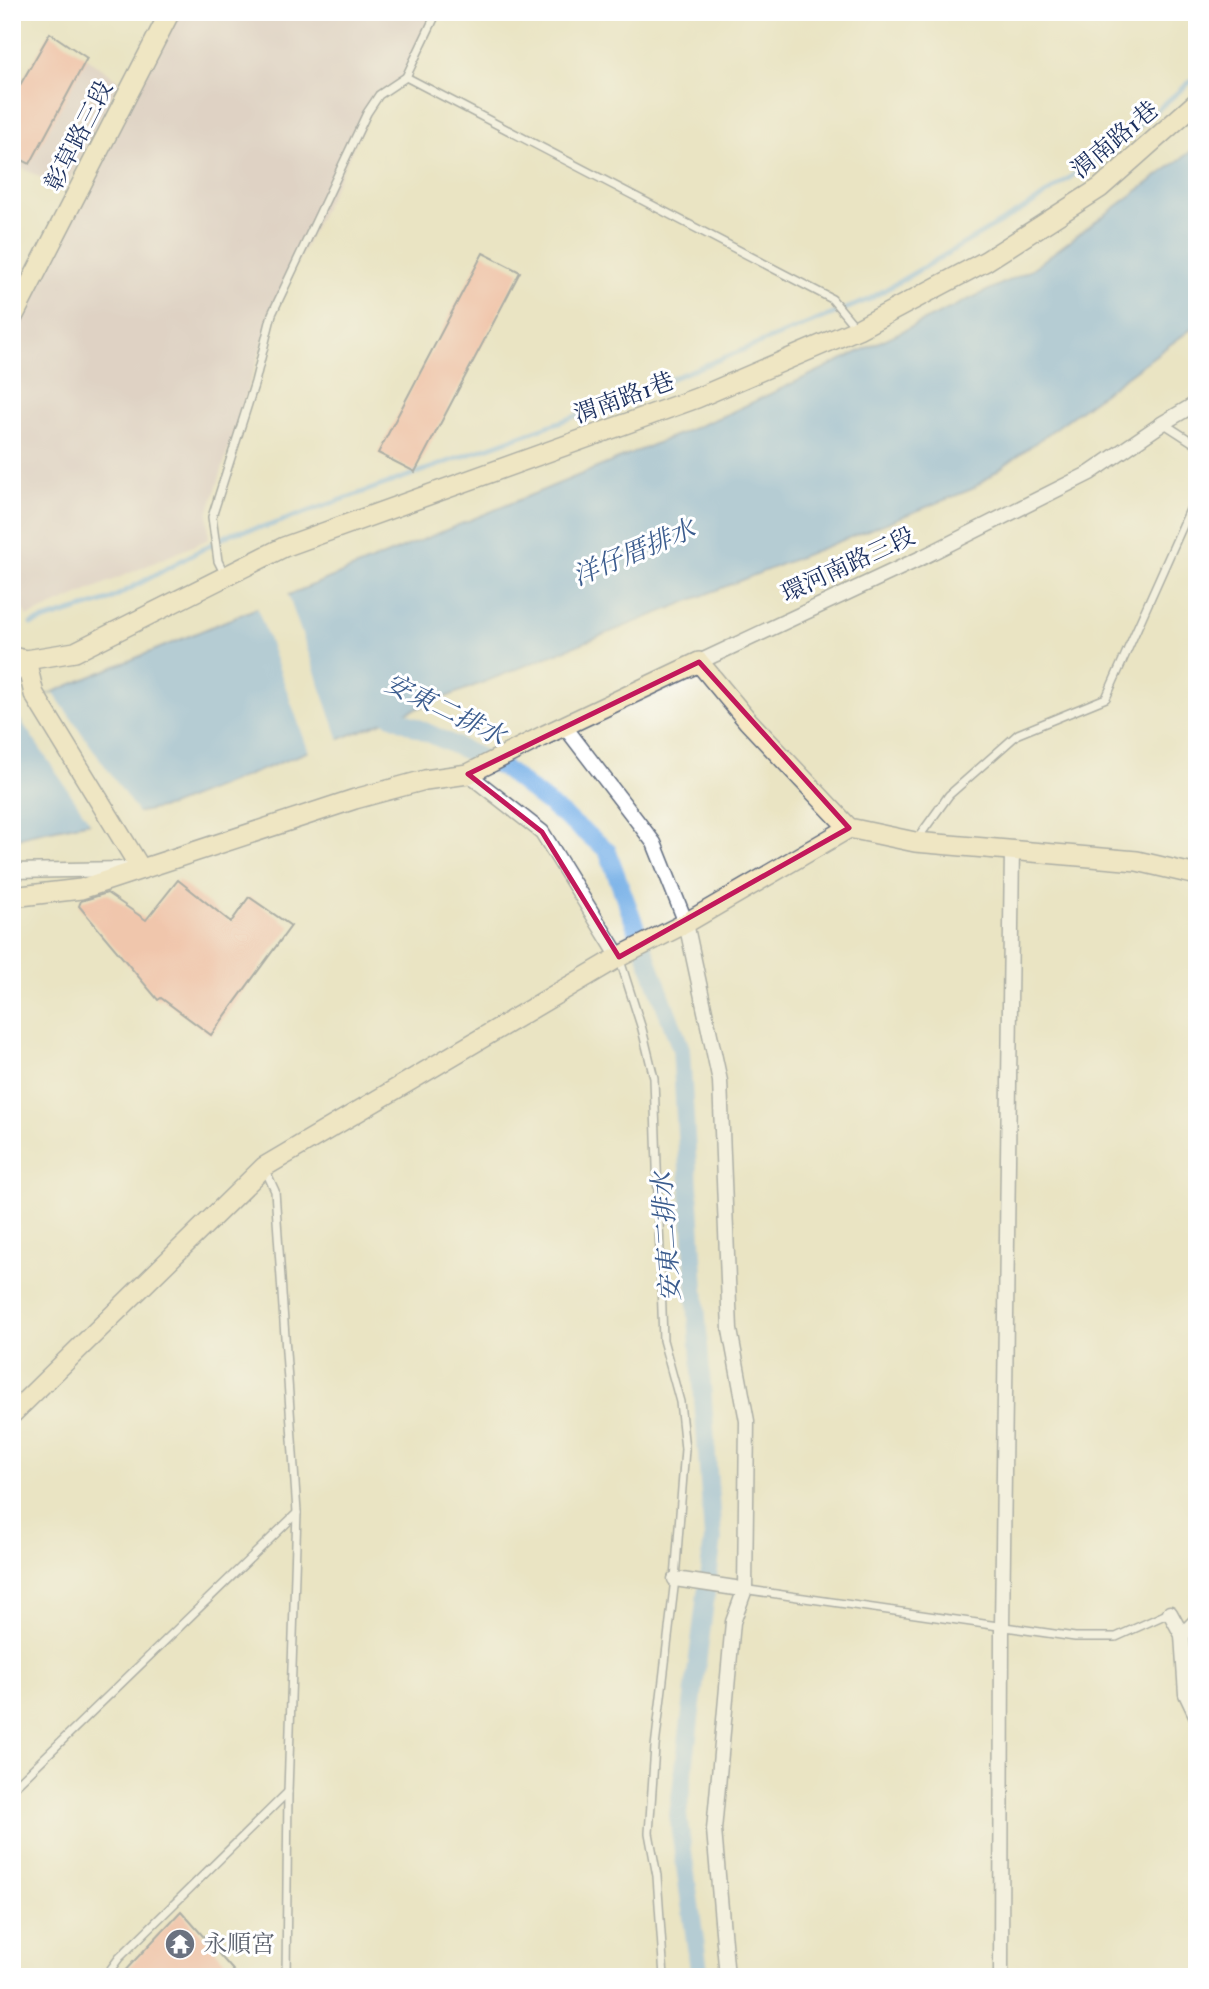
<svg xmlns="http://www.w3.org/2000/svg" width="1209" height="1989" font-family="'IM FELL Double Pica','Noto Serif TC',serif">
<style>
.industrial{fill:#d2bdc6}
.water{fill:#77b0e7;stroke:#4970a2;stroke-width:2}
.pier{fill:#eae4c3}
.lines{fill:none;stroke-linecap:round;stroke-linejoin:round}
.stream{stroke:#77b0e7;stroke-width:5}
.canal{stroke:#77b0e7;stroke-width:18}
.building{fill:#f9a291}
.lane-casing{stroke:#636e81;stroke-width:10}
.street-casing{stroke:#636e81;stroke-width:17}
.secondary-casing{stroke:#636e81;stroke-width:22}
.lane{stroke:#fff;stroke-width:7}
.street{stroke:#fff;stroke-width:14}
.secondary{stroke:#f7e8c3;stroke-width:19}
.marked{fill:none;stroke:#c2185b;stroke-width:5;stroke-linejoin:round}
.labels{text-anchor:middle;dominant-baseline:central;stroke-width:6;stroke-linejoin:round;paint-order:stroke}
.street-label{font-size:24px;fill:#1b2f5e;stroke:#fff}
.worship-label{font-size:24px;fill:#5b616d;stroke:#fff;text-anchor:start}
.water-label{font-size:26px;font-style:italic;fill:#3b5c8e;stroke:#fff}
</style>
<rect width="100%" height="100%" fill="#fff"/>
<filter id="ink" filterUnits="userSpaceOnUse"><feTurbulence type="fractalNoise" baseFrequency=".0143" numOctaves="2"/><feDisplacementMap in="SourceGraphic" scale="14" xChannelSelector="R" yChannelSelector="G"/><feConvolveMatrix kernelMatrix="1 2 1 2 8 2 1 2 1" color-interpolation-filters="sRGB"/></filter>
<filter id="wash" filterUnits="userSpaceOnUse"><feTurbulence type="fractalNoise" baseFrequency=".00686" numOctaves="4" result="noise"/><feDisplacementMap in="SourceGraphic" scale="28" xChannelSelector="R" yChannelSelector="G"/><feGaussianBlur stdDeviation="1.57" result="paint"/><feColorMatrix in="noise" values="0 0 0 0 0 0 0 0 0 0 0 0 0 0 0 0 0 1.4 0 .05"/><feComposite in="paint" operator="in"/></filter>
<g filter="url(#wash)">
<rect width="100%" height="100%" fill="#eae4c3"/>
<g class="industrial">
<polygon points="166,12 437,12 406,77 379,95 272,314 208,514 209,539 27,617 12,585 12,318"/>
<polygon points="50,33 120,81 65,190 12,163 12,99"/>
</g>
<polygon class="water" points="1197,147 1197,325 972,489 170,806 31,834 12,840 12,709 730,413 1029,271"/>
<g class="pier">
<polygon points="287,592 340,743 310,755 256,604"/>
<polygon points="54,694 140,816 92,825 12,707 12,706 30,698"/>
</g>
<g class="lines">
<polyline class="stream" points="31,624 109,600 232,533 268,526 590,411 868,300 1035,202 1116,145 1197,76"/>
<polyline class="canal" points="373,707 503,768 607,850 681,1049 695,1289 713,1539 678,1815 700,1977"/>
</g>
<g id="blocks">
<g class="building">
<polygon points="50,33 87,58 30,164 12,155 12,99"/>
<polygon points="483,253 520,272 415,472 378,453"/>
<polygon points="178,880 231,922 249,897 291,926 211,1035 161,998 158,1000 79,906 81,901 107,893 146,920"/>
<polygon points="181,1911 239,1977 119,1977"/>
</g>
</g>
</g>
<g filter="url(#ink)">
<use href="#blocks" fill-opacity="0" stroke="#636e81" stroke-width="2"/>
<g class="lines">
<g class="lane-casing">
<g id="lane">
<polyline points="406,77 832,299 857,329"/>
<polyline points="1163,423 1197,445"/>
<polyline points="225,575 218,561 212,517 255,382 272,314 367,113 379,95 406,77 437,12"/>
<polyline points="918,838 949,795 1018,734 1106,698 1197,494"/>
<polyline points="619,957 642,1029 654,1078 663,1340 680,1402 685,1449 675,1579 655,1747 649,1833 657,1876 664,1977"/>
<polyline points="265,1169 275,1191 297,1512 288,1792 286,1977"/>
<polyline points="742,1589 1075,1637 1116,1637 1169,1613"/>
<polyline points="12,1789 297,1513"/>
<polyline points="105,1977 119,1958 288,1792"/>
</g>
</g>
<g class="street-casing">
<g id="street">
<polyline points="699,662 919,559 1090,473 1163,423 1197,403"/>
<polyline points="12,678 26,660"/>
<polyline points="565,727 654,843 686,923 720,1081 730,1330 747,1421 745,1589 733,1622 714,1830 727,1977"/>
<polyline points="468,774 542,832 619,957"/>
<polyline points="12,871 126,869"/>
<polyline points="675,1579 735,1588"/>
<polyline points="1170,1613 1182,1635 1186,1694 1197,1717"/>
<polyline points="1182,1635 1197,1620"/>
<polyline points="1001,1977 1002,1628 1012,849"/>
</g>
</g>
<g class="secondary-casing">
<g id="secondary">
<polyline points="12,319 170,12"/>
<polyline points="12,657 26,660 75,652 284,547 697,398 858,329 986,261 1100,188 1197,102"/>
<polyline points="26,660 34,694 141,869"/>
<polyline points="12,897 81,889 355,799 425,780 468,774 545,735 699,662 748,721 849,828 915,842 1137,861 1197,875"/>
<polyline points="12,1414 264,1167 619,957 686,923 849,828"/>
</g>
</g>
<use href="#lane" class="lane"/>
<use href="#street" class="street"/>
<use href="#secondary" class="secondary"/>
</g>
</g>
<path d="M0 0H1209V1989H0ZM699,662L849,828L619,957L542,832L468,774Z" fill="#eae4c3" fill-opacity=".55" fill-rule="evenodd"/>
<path class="marked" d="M699,662L849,828L619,957L542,832L468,774Z"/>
<defs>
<g id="temple-disc" transform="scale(1.575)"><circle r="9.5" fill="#6b7280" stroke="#fff"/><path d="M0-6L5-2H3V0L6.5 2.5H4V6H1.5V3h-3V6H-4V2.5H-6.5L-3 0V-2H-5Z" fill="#fff"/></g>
</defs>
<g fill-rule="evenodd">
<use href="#temple-disc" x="180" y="1944"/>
</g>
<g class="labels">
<g class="street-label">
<text transform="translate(79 136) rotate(-63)">彰草路三段</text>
<text transform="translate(1115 140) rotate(-40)">渭南路1巷</text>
<text transform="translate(624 398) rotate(-20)">渭南路1巷</text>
<text transform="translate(848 565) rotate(-25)">環河南路三段</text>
</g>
<g class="worship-label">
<text x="203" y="1944">永順宮</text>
</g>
<g class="water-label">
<text transform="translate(634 553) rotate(-23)">洋仔厝排水</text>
<text transform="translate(445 710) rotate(26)">安東二排水</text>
<text transform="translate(667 1237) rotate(-94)">安東二排水</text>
</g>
</g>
<rect width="1209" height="1989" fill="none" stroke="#fff" stroke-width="42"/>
</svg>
